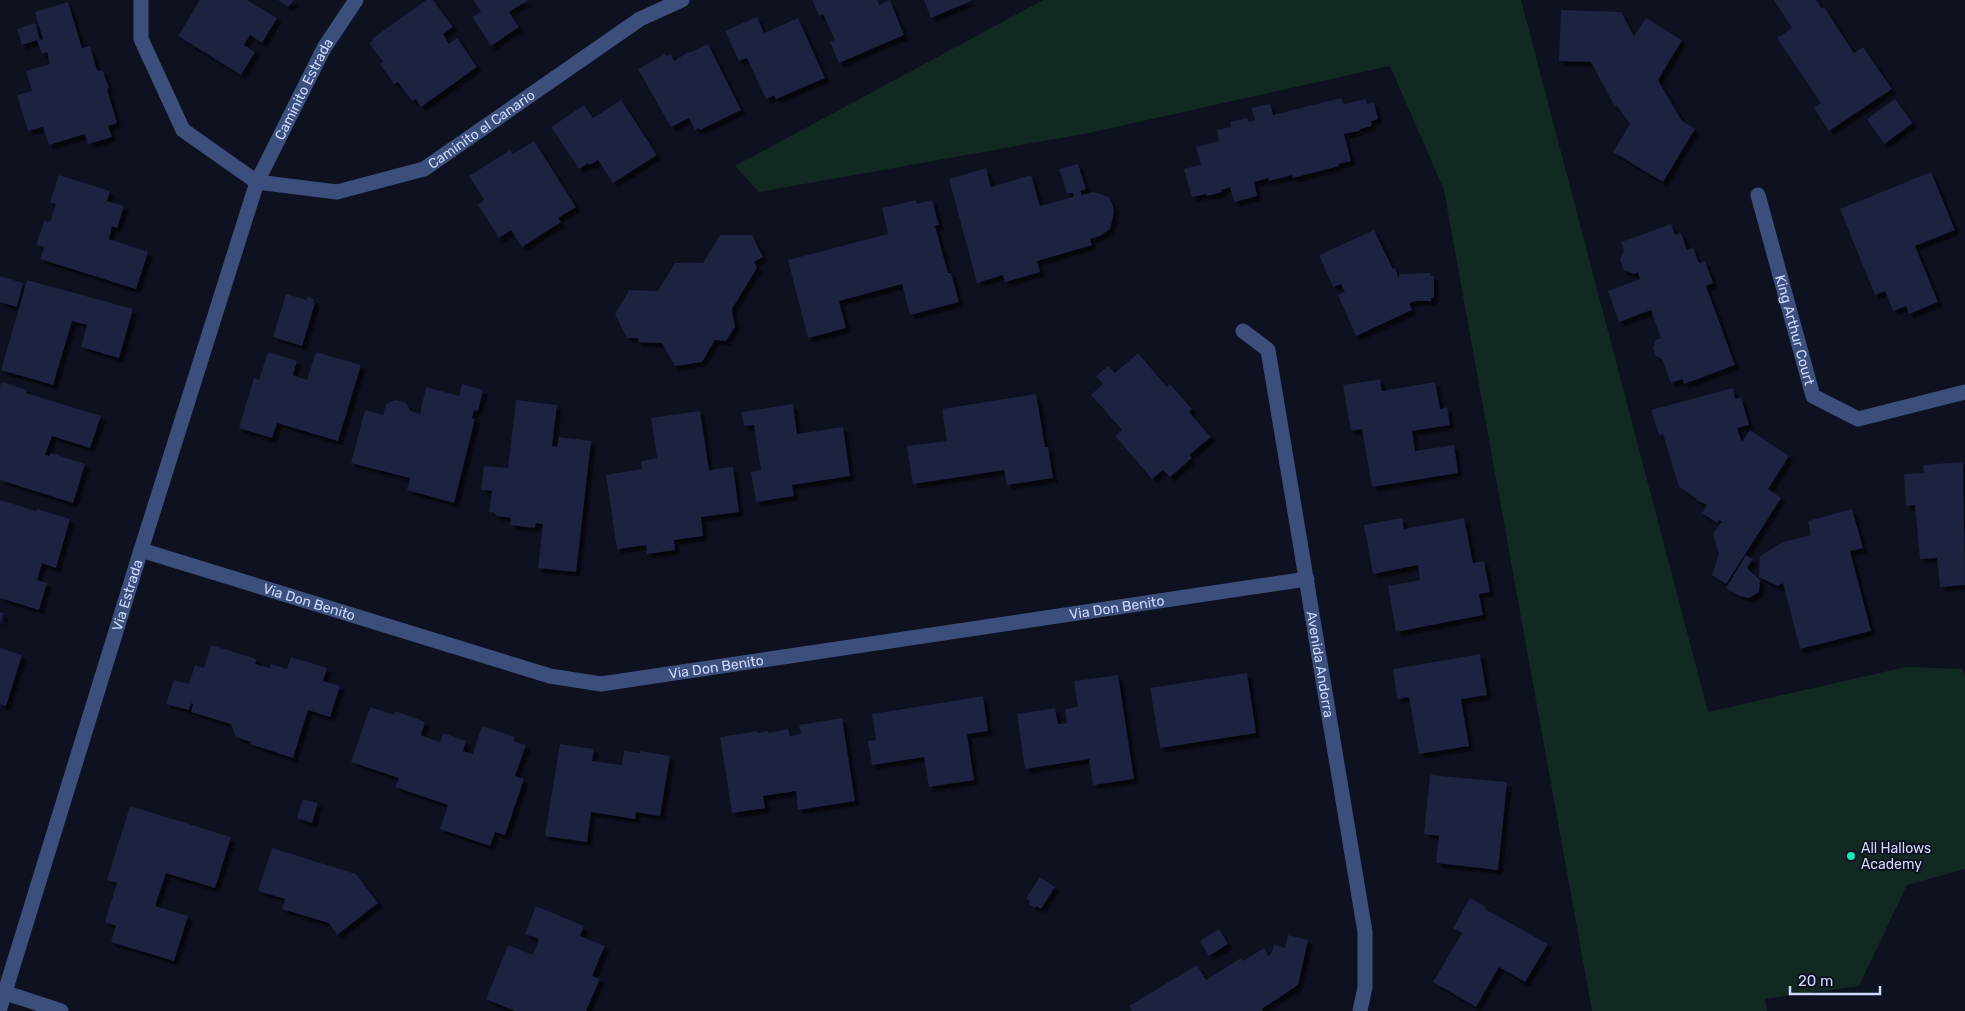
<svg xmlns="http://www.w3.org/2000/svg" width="1965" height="1011" viewBox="0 0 1965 1011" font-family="Rubik,sans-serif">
<defs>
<filter id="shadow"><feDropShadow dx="4.5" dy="4.5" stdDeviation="1" flood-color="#0009"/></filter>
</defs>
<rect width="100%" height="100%" fill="#0e1120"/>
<polygon fill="#122921" points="1043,0 1521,0 1708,712 1906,667 1963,669 1965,676 1965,869 1907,885 1859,986 1765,999 1767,1011 1592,1011 1444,190 1390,66 1089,133 759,192 735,166"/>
<g fill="#1c2040" filter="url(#shadow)">
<polygon points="200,0 247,0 277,18 262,43 250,35 244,45 255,52 241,75 178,36"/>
<polygon points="278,0 294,0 288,7"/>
<polygon points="426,0 433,0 453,27 443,34 449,44 457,38 477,67 421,107 416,99 412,101 398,82 394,84 380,64 383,62 369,43 373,41 372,39"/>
<polygon points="473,0 528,0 509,12 519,27 491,46 472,17 481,12"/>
<polygon points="812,0 877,0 879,5 890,0 904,35 839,63 830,42 835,40 823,14 819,16"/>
<polygon points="924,0 973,0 931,18"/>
<polygon points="1774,0 1816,0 1822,9 1824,7 1854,53 1863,47 1892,89 1829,131 1814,108 1821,103 1777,38 1792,28"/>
<polygon points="68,2 82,48 90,46 97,70 103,71 109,88 107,89 117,123 108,126 112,137 88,144 85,134 49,145 43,127 28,131 17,95 32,91 26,71 50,64 47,52 42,54 37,40 22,45 17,29 35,23 40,40 43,39 35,12"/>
<polygon points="1561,10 1621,12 1634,36 1646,18 1682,40 1658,80 1682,121 1695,129 1663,182 1613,152 1630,124 1617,106 1615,107 1591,62 1559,61"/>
<polygon points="757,17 764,33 798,18 825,78 776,99 774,95 766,99 747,58 739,61 725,31"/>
<polygon points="708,44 741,110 700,130 699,128 695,130 689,118 671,127 638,69 665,54 666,56 671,54 674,61 688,52 689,53"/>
<polygon points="1341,98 1344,104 1366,99 1367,104 1374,102 1378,119 1371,121 1372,126 1360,129 1359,131 1344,134 1351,161 1338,164 1339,166 1293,178 1292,175 1269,181 1268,178 1254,182 1257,196 1234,202 1230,187 1221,190 1222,192 1207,196 1206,194 1192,197 1184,169 1201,165 1196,147 1219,141 1217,130 1231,127 1230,122 1247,118 1249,122 1255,120 1251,108 1270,104 1273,115"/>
<polygon points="1895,99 1913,123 1884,144 1867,119"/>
<polygon points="621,100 657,155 613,183 598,160 590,165 588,163 579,169 551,127 584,105 593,118"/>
<polygon points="534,141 576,207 558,218 561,222 522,247 511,230 499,238 478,205 484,200 469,176 510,150 513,154"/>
<polygon points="1078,164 1086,189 1080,191 1082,195 1092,192 1098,193 1108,197 1113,205 1114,213 1110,229 1100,236 1090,239 1092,245 1037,261 1040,272 1005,282 1003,275 977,283 949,179 986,168 991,187 1031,175 1040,206 1074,197 1073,193 1067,193 1059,169"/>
<polygon points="1931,172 1955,230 1915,246 1938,302 1909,314 1906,306 1893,311 1885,291 1875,295 1840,209"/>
<polygon points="59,175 110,191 107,201 124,206 117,228 112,226 109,239 148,252 136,289 40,259 44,247 36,245 44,221 50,222 56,204 50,202"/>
<polygon points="916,200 917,204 932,200 939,225 935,226 948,273 951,273 959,302 910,315 902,284 839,301 846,328 808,338 788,260 888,234 882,208"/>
<polygon points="1671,224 1675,235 1681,233 1687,250 1693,248 1699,263 1705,261 1713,283 1706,286 1735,365 1684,384 1682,379 1671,383 1662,359 1656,356 1653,348 1656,340 1661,338 1651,310 1619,322 1608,291 1640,279 1638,272 1634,274 1624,270 1620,259 1624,250 1621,242"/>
<polygon points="1374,230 1393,269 1395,268 1399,279 1399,274 1431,273 1431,276 1434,276 1434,298 1431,298 1431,301 1417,301 1409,303 1412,310 1356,336 1338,295 1345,292 1341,284 1333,287 1319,255"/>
<polygon points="720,235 752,235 763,257 754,262 757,268 732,309 735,327 726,341 715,340 702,362 675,366 662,343 638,342 638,338 627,338 615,314 629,290 658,291 675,263 703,263"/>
<polygon points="0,276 23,283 17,307 0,302"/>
<polygon points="27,280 133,309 119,358 81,347 87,325 72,321 53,385 1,370"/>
<polygon points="286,294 307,300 307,297 314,299 313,302 315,303 302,346 273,337"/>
<polygon points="268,352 297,361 293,375 307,380 316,352 361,365 338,441 277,423 272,438 239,428 254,378 259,380"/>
<polygon points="1138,353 1167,387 1170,384 1192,409 1189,412 1211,437 1189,455 1192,458 1170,477 1163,470 1152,479 1115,436 1122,430 1091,395 1103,384 1096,376 1108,366 1115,373"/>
<polygon points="1380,379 1382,391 1435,382 1440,409 1447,407 1450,425 1412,431 1415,451 1454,445 1458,473 1372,487 1362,429 1351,431 1343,385"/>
<polygon points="2,382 27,390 26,393 101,416 90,448 52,436 45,455 49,456 51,453 85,464 73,503 0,480 0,386"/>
<polygon points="462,384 483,390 478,411 474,410 472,418 475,419 454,503 407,490 410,478 351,463 365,410 383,415 386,404 395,400 406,403 411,411 420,414 426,387 459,396"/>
<polygon points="1733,388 1735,399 1741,397 1749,425 1737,428 1742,442 1750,430 1789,456 1768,489 1781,498 1726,584 1712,575 1719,554 1713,534 1722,521 1719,520 1717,523 1702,513 1707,505 1696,500 1697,499 1679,487 1663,434 1659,435 1651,410"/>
<polygon points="1036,394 1045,447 1048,447 1053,478 1007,485 1004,470 913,484 907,446 947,441 942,409"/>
<polygon points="516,400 557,405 552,446 557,447 559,437 591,441 576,572 538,568 543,524 536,523 535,528 510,525 511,518 497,516 494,513 489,512 492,491 481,490 484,466 508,468"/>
<polygon points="793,404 797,434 843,427 850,476 792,485 794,496 756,502 751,472 761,470 754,425 744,426 741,412"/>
<polygon points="700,411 709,470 733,467 739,512 701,517 703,536 674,540 675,550 647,554 646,545 617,549 606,475 642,469 641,461 657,458 651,418"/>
<polygon points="1963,462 1965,585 1940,587 1937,558 1920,559 1915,505 1906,506 1904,474 1924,473 1923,465"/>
<polygon points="0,500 36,511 37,509 70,519 56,568 42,563 37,580 47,583 39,610 0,598"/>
<polygon points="1852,509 1863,548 1850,551 1871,631 1800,649 1783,583 1778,586 1759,577 1760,556 1783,542 1811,535 1808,521"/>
<polygon points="1402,518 1404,529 1464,518 1473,563 1484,561 1490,592 1479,594 1483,615 1396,632 1388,586 1420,580 1418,565 1373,574 1364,525"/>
<polygon points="1746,555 1753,559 1747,568 1760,580 1759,592 1749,598 1739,596 1726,588"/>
<polygon points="0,612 4,613 0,624"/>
<polygon points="211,645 257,659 255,664 270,668 271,664 287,669 291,657 327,668 323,681 340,686 330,717 308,710 293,758 250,744 251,742 236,737 231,724 191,712 193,704 191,703 189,710 166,704 174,680 189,684 195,665 204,668"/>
<polygon points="0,648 22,655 6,706 0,704"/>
<polygon points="1480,654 1487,695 1461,699 1469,746 1419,754 1409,697 1397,699 1393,669"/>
<polygon points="1247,673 1256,733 1160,748 1150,688"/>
<polygon points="1118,675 1134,779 1093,785 1089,759 1025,769 1017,714 1055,708 1058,724 1067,723 1065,709 1078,707 1074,681"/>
<polygon points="983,696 988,731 967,734 974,780 929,787 924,757 872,765 868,741 876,740 872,714"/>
<polygon points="370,707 394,715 395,711 425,722 421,735 440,742 443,733 466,741 463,751 473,754 482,726 515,737 513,741 526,745 515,776 524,779 505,835 495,832 490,846 440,829 448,805 395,787 399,778 351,762"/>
<polygon points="842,718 855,801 798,810 796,791 763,796 765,808 732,813 720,737 757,731 757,733 768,731 769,733 788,729 790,736 801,734 799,725"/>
<polygon points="560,744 594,749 592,761 622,765 624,751 640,753 640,751 670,756 660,816 636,812 635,819 591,812 587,842 545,836"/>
<polygon points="1430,775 1507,782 1498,870 1436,863 1439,836 1424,834"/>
<polygon points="303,799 318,803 312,823 297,818"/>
<polygon points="130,806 231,837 215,888 166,873 155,906 188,916 174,961 111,942 116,926 105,922 117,883 107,880"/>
<polygon points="272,848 356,874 378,903 337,935 329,923 282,909 285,899 258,891"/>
<polygon points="1040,877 1055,887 1041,909 1036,906 1035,908 1029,904 1030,901 1026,898"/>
<polygon points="1470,898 1486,907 1485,909 1548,944 1525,982 1499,967 1476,1007 1433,982 1462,933 1453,928"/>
<polygon points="536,906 584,926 580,936 605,946 592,976 600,979 586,1011 515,1011 486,999 508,945 533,955 539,939 525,934"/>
<polygon points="1219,929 1228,944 1209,956 1200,941"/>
<polygon points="1288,935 1308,940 1298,985 1263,1008 1262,1011 1132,1011 1129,1006 1197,965 1206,980 1241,958 1243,961 1264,948 1268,956 1271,954 1274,945 1285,948"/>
</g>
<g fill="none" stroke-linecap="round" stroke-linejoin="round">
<g stroke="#3c4e7c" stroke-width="15">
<path id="s1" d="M 141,0 L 141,39 L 183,130 L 257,182 L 337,192 L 424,169 L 640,19 L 682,0"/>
<path id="s2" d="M 1758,195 L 1813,396 L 1858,419 L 1965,392"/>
<path id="s3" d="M 1243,331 L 1268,350 L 1365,932 L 1365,987 L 1360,1011"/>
<path id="s4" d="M 141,550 L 550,676 L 601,684 L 1307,579"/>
<polyline points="6,993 61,1011"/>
<path id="s5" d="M 0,1008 L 141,550 L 257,182 L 324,48 L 356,0"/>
</g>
</g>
<circle fill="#0fe9ba" stroke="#0e1120" stroke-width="2" cx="1851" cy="856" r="5"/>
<g text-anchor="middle" stroke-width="4" stroke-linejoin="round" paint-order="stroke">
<g font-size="14" fill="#d0d9fc" stroke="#0e1120">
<text dy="5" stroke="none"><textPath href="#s5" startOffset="969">Caminito Estrada</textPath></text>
<text dy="5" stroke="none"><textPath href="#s1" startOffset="470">Caminito el Canario</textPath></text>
<text dy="5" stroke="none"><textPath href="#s2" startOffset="140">King Arthur Court</textPath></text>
<text dy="5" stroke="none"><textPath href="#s5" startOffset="432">Via Estrada</textPath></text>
<text dy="5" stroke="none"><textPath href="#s4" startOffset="176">Via Don Benito</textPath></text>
<text dy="5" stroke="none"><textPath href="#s4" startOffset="1001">Via Don Benito</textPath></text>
<text dy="5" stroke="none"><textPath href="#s3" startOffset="350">Avenida Andorra</textPath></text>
<text dy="5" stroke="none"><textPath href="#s4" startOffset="596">Via Don Benito</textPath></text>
</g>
<g font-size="14" fill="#d0d9fc" stroke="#0e1120" text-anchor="start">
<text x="1861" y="853">All Hallows<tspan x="1861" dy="16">Academy</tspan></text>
</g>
</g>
<path d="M1790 986v8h90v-8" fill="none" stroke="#d0d9fc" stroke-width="2.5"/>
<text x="1798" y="986" font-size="15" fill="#d0d9fc" stroke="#0e1120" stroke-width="4" paint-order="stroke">20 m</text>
</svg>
